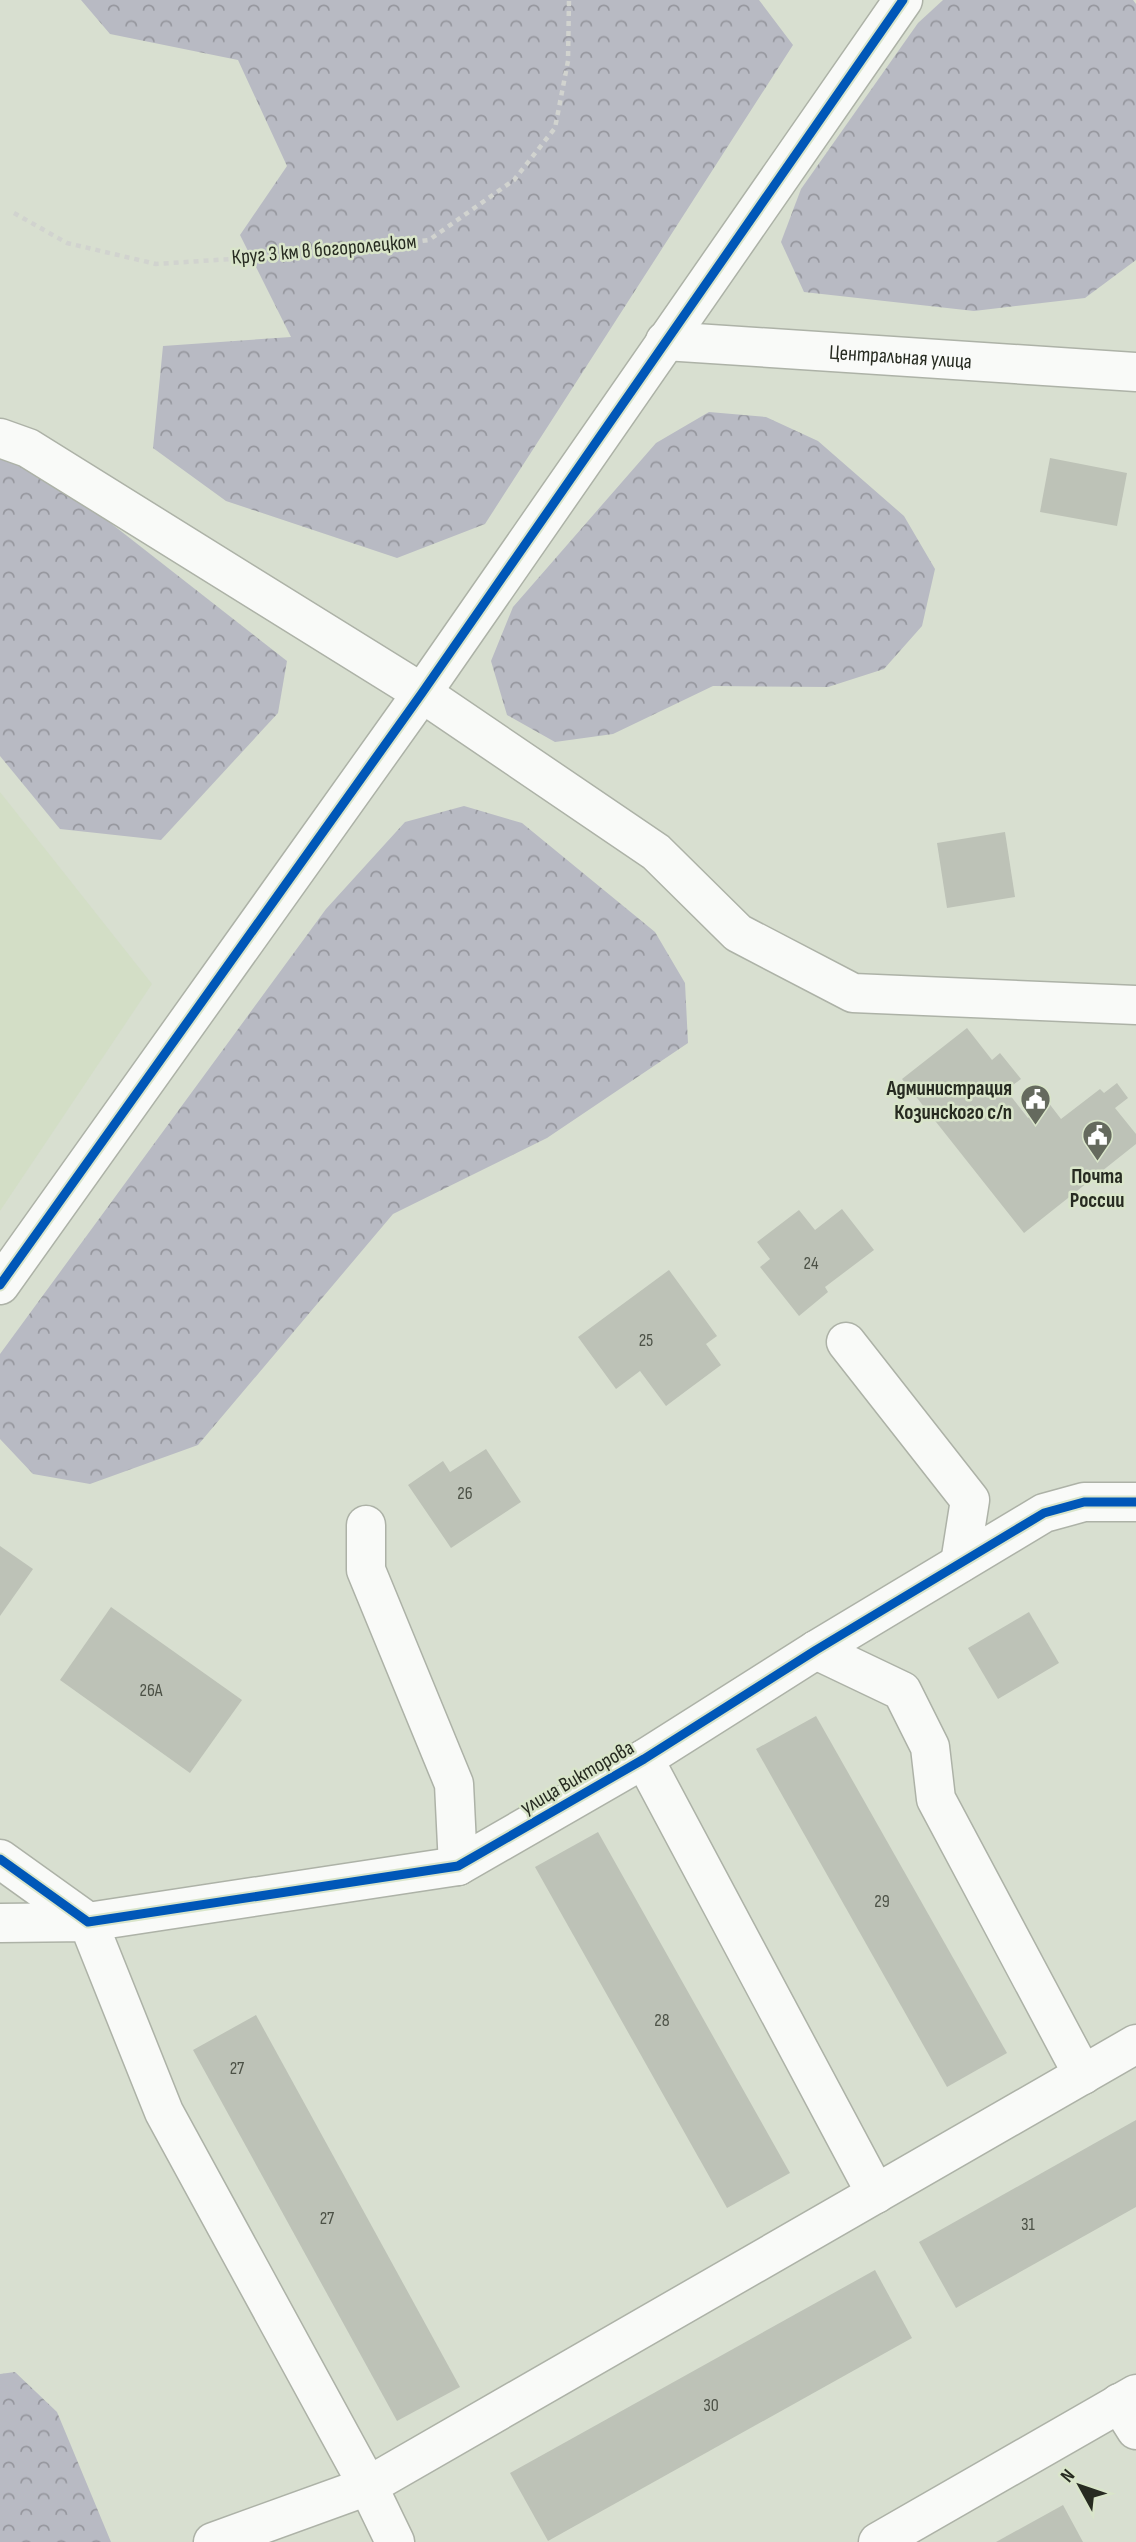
<svg xmlns="http://www.w3.org/2000/svg" width="1136" height="2542" viewBox="0 0 1136 2542" font-family="'Sofia Sans Condensed',sans-serif">
<defs>
<pattern id="forest-crowns" width="20" height="18" patternUnits="userSpaceOnUse" patternTransform="scale(1.75)"><rect width="20" height="18" fill="#b8bac3"/><path d="M2 6a3 3 0 1 1 6 0M12 15a3 3 0 1 1 6 0" fill="none" stroke="#96979e"/></pattern>
</defs>
<rect width="100%" height="100%" fill="#d8dfd0"/>
<polygon fill="#d3dec6" points="0,792 152,984 0,1211"/>
<g fill="url(#forest-crowns)">
<polygon points="81,0 759,0 793,45 485,524 397,558 226,501 153,448 163,346 291,337 240,235 287,166 238,60 110,34"/>
<polygon points="943,0 1133,0 1136,4 1136,260 1085,298 974,311 804,292 781,242 801,189 918,23"/>
<polygon points="709,412 766,417 818,441 904,516 935,569 922,626 884,669 828,687 713,686 613,734 555,742 507,715 491,661 513,607 656,443"/>
<polygon points="0,456 44,471 287,661 278,713 161,840 60,829 0,756"/>
<polygon points="464,806 522,823 655,932 685,983 688,1043 547,1138 393,1214 198,1445 90,1484 33,1474 0,1439 0,1354 326,909 405,822"/>
<polygon points="15,2372 57,2412 111,2542 0,2542 0,2374"/>
</g>
<g fill="#bdc2b7">
<polygon points="1050,458 1127,473 1117,526 1040,512"/>
<polygon points="1005,832 1015,897 947,908 937,843"/>
<polygon points="967,1028 992,1060 1000,1053 1021,1079 1006,1090 1028,1118 1048,1102 1061,1119 1100,1089 1104,1093 1117,1083 1128,1098 1115,1108 1136,1134 1136,1144 1024,1233 902,1079"/>
<polygon points="842,1209 874,1250 825,1287 828,1292 799,1316 760,1267 770,1259 757,1242 799,1210 815,1230"/>
<polygon points="669,1270 717,1336 706,1344 721,1365 666,1406 640,1371 616,1389 578,1337"/>
<polygon points="486,1449 521,1502 451,1548 408,1485 443,1461 450,1472"/>
<polygon points="0,1546 33,1569 0,1616"/>
<polygon points="111,1607 242,1700 190,1773 60,1680"/>
<polygon points="1029,1612 1059,1663 998,1699 968,1648"/>
<polygon points="816,1716 1007,2053 947,2087 756,1749"/>
<polygon points="598,1832 790,2173 727,2208 535,1867"/>
<polygon points="256,2015 460,2387 397,2421 193,2050"/>
<polygon points="1136,2120 1136,2207 956,2308 919,2242"/>
<polygon points="875,2270 912,2338 548,2541 510,2473"/>
<polygon points="1063,2505 1083,2542 996,2542"/>
</g>
<g fill="none" stroke-linecap="round" stroke-linejoin="round">
<defs>
<g id="minor">
<path id="s1" d="M 665,341 L 1136,372"/>
<polyline points="0,438 28,448 422,693 656,852 738,933 853,993 1136,1005"/>
<polyline points="0,1285 422,693 903,0"/>
<polyline points="846,1342 970,1500 960,1563"/>
<polyline points="366,1525 366,1570 454,1784 458,1866"/>
<polyline points="816,1650 902,1691 930,1747 936,1799 1083,2075"/>
<polyline points="644,1759 876,2194"/>
<polyline points="0,1859 88,1922 458,1866 644,1759 816,1650 1044,1513 1084,1502 1136,1502"/>
<polyline points="0,1923 88,1922 164,2112 368,2486 213,2542"/>
<polyline points="1119,2403 1136,2430"/>
<polyline points="395,2542 368,2486 1136,2044"/>
<polyline points="878,2542 1136,2394"/>
</g>
</defs>
<use href="#minor" stroke="#adb2a7" stroke-width="41"/>
<polyline stroke="#d1d3cf" stroke-width="4.5" stroke-dasharray="5 5" stroke-linecap="butt" points="14,213 67,243 156,264 337,252 429,240 514,180 555,128 568,61 569,0"/>
<use href="#minor" stroke="#f9faf8" stroke-width="38"/>
<defs>
<g id="cycleway">
<polyline points="0,1285 422,693 903,0"/>
<polyline points="0,1859 88,1922 458,1866 644,1759 816,1650 1044,1513 1084,1502 1136,1502"/>
</g>
</defs>
<use href="#cycleway" stroke="#d9e5ca" stroke-width="13"/>
<use href="#cycleway" stroke="#0057b8" stroke-width="9"/>
</g>
<defs>
<symbol id="civic-pin" viewBox="-11 -11 22 30"><path d="M0 17L-7.5 6A9.5 9.5 0 1 1 7.5 6Z" fill="#656a5e" stroke="#d9e5ca"/><path d="M-.6-6.5H3V-4.5H.6V-3L4-1V1h2V6H-6V1h2V-1L-.6-3ZM-1.2 2.5V6h2.4V2.5Z" fill="#fff"/></symbol>
</defs>
<g fill-rule="evenodd">
<use href="#civic-pin" x="1018" y="1082" width="35" height="47"/>
<use href="#civic-pin" x="1080" y="1118" width="35" height="47"/>
</g>
<g text-anchor="middle" stroke-width="5" stroke-linejoin="round" paint-order="stroke">
<g font-size="18" fill="#4c5146">
<text x="811" y="1269">24</text>
<text x="646" y="1346">25</text>
<text x="465" y="1499">26</text>
<text x="151" y="1696">26А</text>
<text x="882" y="1907">29</text>
<text x="662" y="2026">28</text>
<text x="237" y="2074">27</text>
<text x="327" y="2224">27</text>
<text x="1028" y="2230">31</text>
<text x="711" y="2411">30</text>
</g>
<g font-size="21" fill="#272b21" stroke="#d9e5ca">
<text transform="translate(324 249) rotate(-5)" y="7">Круг 3 км в богоролецком</text>
<text dy="7" stroke="none"><textPath href="#s1" startOffset="236">Центральная улица</textPath></text>
<text transform="translate(577 1777) rotate(-30)" y="7">улица Викторова</text>
</g>
<g font-size="21" font-weight="bold" fill="#272b21" stroke="#d9e5ca" text-anchor="end">
<text x="1012" y="1095">Администрация<tspan x="1012" dy="24">Козинского с/п</tspan></text>
<text x="1097" y="1183" text-anchor="middle">Почта<tspan x="1097" dy="24">России</tspan></text>
</g>
</g>
<g transform="translate(1080 2486) rotate(310)" stroke="#d9e5ca" stroke-width="5" paint-order="stroke">
<path d="M0-5L12 26L0 18L-12 26Z" fill="#272b21"/>
<text y="-10" font-size="19" font-weight="bold" text-anchor="middle" fill="#272b21">N</text>
</g>
</svg>
